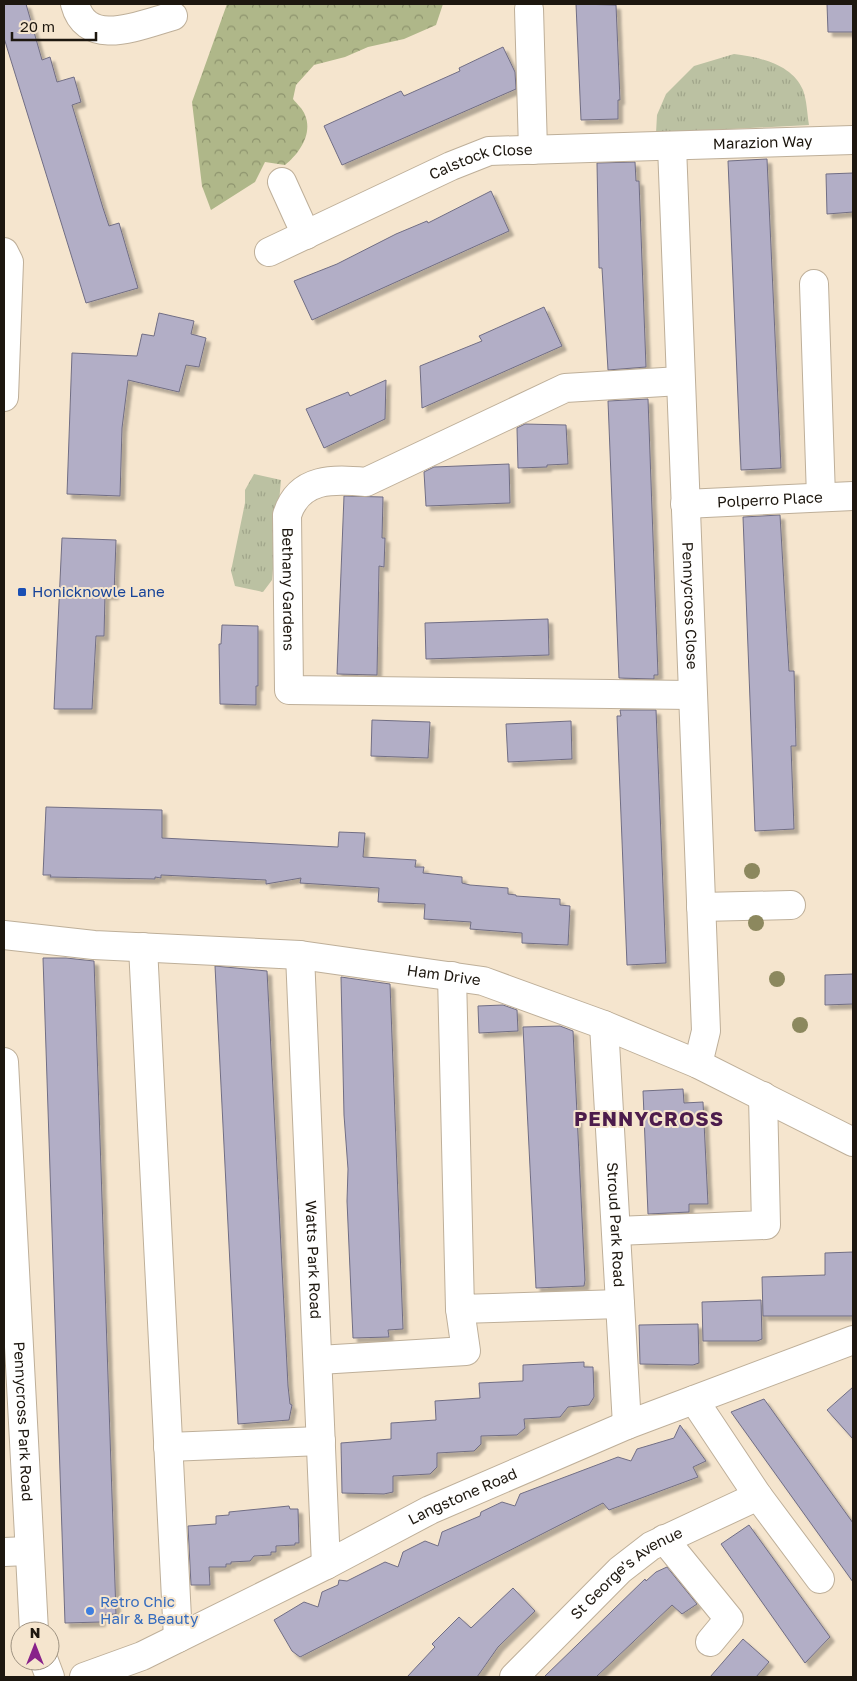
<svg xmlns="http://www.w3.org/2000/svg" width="857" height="1681" viewBox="0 0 857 1681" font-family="'Golos Text',sans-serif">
<defs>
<pattern id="grass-tufts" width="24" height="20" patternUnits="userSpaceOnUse" patternTransform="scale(1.25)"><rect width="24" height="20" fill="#bbc1a2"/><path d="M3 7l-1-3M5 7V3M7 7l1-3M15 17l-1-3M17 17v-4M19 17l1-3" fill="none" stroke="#a0a58a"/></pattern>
<pattern id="forest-crowns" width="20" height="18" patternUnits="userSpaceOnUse" patternTransform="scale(1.25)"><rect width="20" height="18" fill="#afb789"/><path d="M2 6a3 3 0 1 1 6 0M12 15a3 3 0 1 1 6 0" fill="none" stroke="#8e946e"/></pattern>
<filter id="shadow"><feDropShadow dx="4.5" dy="4.5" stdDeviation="1" flood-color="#0004"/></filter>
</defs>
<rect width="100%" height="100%" fill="#f5e5ce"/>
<g fill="url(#grass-tufts)">
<path d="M 734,54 C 759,57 792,64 803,90 C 807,101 807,113 809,125 L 656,133 L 657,115 L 666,94 L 694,66 Z"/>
<polygon points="254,474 281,480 272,580 263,592 235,586 231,571 245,503 245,490"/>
</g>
<path fill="url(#forest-crowns)" d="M 227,4 L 443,4 L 436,25 L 404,39 L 368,47 L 345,57 L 314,65 L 296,85 L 293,99 C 297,104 303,109 305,115 C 313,134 299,154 285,165 L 265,162 L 255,182 L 211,210 L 202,186 L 192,102 Z"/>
<g fill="#b2aec6" stroke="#716e84" filter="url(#shadow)">
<polygon points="4,4 26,4 42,60 50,57 57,82 74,77 81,102 72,105 103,208 109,226 119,223 138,288 86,303 4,38"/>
<polygon points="576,4 616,5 620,100 618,100 618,119 581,120"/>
<polygon points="827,4 853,4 853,32 828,32"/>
<polygon points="503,47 515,72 516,89 342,165 324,126 401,91 404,96 460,71 459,68"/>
<polygon points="767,159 781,468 741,470 728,161"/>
<polygon points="635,162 636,181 639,181 646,367 608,370 602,268 599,268 597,163"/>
<polygon points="853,173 853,212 827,214 826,174"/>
<polygon points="491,191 509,231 312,320 294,281 337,264 396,234 427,221 428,223"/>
<polygon points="544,307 562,346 422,408 420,366 482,341 479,336"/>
<polygon points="159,313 194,321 191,334 206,338 199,367 186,365 179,392 128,380 122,428 120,496 67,494 72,353 137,356 142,334 154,336"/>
<polygon points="386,380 385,419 324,448 306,409 348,392 350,396"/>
<polygon points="648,399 658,675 654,675 654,679 619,678 608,401"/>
<polygon points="525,424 566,425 568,464 547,465 547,467 518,468 517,428"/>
<polygon points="509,464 510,503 426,506 424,472 434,467"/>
<polygon points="344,496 383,497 382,538 385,538 384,567 379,566 377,675 337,674"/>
<polygon points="780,515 789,671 794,671 796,746 791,746 794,829 755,831 743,517"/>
<polygon points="62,538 116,540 114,595 105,595 104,636 96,636 92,709 54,709"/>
<polygon points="548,619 549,655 426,659 425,623"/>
<polygon points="222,625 258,626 258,686 256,686 256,705 220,704 219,644 221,644"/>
<polygon points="620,710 656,710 666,963 627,965 617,716 621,716"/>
<polygon points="372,720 430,722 428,758 371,756"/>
<polygon points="571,721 572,759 508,762 506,724"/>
<polygon points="46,807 162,810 162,838 338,847 339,832 365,833 363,857 416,860 415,867 424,867 423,873 462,877 462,883 470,885 508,888 508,894 516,895 516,896 560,899 560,905 570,906 568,945 522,943 522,933 470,929 471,922 424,919 425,904 378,902 379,888 300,883 301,878 266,884 266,880 161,875 161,878 155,877 155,879 50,877 51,875 43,875"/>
<polygon points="43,958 66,958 94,961 116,1614 101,1615 101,1622 65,1623"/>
<polygon points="215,966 267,971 288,1386 290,1404 292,1405 289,1420 238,1424"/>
<polygon points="853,974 853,1004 825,1005 825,975"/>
<polygon points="341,977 390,984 403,1329 388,1330 389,1337 353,1338 347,1201 348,1169 344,1115"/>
<polygon points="503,1005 517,1010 518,1031 479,1033 478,1006"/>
<polygon points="560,1026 573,1031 585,1280 584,1286 536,1288 523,1027"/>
<polygon points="683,1089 684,1103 703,1102 708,1204 689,1204 689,1212 648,1214 643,1091"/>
<polygon points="853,1252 853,1316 763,1316 762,1277 825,1275 825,1253"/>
<polygon points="761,1300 762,1339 757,1341 703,1341 702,1302"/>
<polygon points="698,1324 699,1363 693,1365 640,1364 639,1325"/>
<polygon points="584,1362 584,1367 593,1367 594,1397 589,1405 568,1407 560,1417 524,1419 525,1428 517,1435 481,1436 481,1444 474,1451 437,1453 437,1467 430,1474 393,1476 393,1492 384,1494 342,1493 341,1443 391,1439 391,1423 436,1420 435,1401 480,1398 479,1383 523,1381 523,1365"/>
<polygon points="853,1387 853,1439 827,1410"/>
<polygon points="764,1399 853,1523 853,1582 731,1412"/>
<polygon points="680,1425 706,1461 693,1467 698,1477 609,1510 603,1503 300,1657 292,1651 274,1620 304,1602 318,1607 322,1592 338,1585 339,1580 347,1581 385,1562 398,1567 403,1552 425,1541 438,1546 442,1532 480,1516 481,1512 502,1502 515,1506 520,1494 618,1457 631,1461 637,1449 674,1438"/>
<polygon points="289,1506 290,1509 298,1509 299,1543 295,1543 295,1545 276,1546 276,1552 271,1552 271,1555 254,1556 250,1561 231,1562 231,1564 226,1564 226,1567 209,1567 210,1585 191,1585 188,1526 216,1524 216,1516 229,1515 229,1512"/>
<polygon points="749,1525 830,1637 805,1663 721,1544"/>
<polygon points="667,1567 697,1604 682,1614 672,1605 596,1677 544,1677 645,1579 646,1581 656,1572"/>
<polygon points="513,1588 535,1611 498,1647 477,1677 407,1677 435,1647 432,1644 459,1617 471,1628"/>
<polygon points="743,1639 769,1662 756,1677 710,1677"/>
</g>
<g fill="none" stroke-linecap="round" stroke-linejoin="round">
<defs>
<g id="minor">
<path d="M 75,4 C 87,50 142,24 173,16"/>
<polyline points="529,9 533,150"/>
<path id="s1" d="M 672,146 L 706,1031 L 698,1064"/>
<polyline points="282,182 306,235"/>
<polyline points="4,252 9,262 4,397"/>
<path id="s2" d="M 269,252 L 451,166 L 489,151 L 853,140"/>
<polyline points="814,284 821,497"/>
<path id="s3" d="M 680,381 L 565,388 L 366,482 C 334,479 299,477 287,515 L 289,690 L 692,695"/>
<path id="s4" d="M 685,504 L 853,496"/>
<polyline points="701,907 791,905"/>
<path id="s5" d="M 4,935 L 94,945 L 300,955 L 483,981 L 604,1025 L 698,1064 L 853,1142"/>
<polyline points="143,947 178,1638"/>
<path id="s6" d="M 300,955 L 326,1565"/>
<polyline points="452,976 460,1309 620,1304"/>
<path id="s7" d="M 604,1025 L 627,1425"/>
<path id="s8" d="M 4,1062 L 34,1631"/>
<polyline points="616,1231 766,1225 763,1096"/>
<polyline points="319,1360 466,1351 460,1309"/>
<polyline points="694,1400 758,1496 820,1579"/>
<polyline points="168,1447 321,1441"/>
<polyline points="664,1539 729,1619 710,1642"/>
<polyline points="4,1552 28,1551"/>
<polyline points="44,1661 50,1677"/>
<path id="s9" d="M 84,1677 L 142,1656 L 326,1565 L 430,1510 L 627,1425 L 853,1340"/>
<path id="s10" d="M 514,1677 L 620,1570 L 651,1546 L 758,1496"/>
</g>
</defs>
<use href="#minor" stroke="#beaf99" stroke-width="30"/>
<use href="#minor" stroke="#fff" stroke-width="28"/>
</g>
<g fill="#8c885e">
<circle cx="752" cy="871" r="8"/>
<circle cx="756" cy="923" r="8"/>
<circle cx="777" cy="979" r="8"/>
<circle cx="800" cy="1025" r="8"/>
</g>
<rect fill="#1a4fb4" stroke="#f5e5ce" stroke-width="2" x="17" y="587" width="10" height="10" rx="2.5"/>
<circle fill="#3f7fe0" stroke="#f5e5ce" stroke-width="2" cx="90" cy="1611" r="5"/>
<g text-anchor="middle" stroke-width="4" stroke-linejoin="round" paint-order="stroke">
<g font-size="15" fill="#1d170f" stroke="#f5e5ce">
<text dy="5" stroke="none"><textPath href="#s2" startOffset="516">Marazion Way</textPath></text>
<text dy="5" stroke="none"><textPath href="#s2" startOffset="232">Calstock Close</textPath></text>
<text dy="5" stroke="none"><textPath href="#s4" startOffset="85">Polperro Place</textPath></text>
<text dy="5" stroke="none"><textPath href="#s3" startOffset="504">Bethany Gardens</textPath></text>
<text dy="5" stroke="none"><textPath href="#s1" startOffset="460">Pennycross Close</textPath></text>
<text dy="5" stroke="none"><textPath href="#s5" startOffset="442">Ham Drive</textPath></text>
<text dy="5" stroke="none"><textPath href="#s7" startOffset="200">Stroud Park Road</textPath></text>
<text dy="5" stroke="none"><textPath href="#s6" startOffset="305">Watts Park Road</textPath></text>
<text dy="5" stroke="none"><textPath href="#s8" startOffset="360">Pennycross Park Road</textPath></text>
<text dy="5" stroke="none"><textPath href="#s9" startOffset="420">Langstone Road</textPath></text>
<text dy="5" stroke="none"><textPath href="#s10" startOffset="154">St George's Avenue</textPath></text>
</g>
<g font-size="15" fill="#164399" stroke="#f5e5ce" text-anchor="start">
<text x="32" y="597">Honicknowle Lane</text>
</g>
<g font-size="15" fill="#366cbe" stroke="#f5e5ce" text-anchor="start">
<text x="100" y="1607">Retro Chic<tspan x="100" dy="17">Hair &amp; Beauty</tspan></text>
</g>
<g font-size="20" font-weight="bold" letter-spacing="1" fill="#4c1c4c" stroke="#f5e5ce">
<text x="649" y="1126">PENNYCROSS</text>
</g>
</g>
<rect width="857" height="1681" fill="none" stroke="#1d170f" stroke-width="10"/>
<g transform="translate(35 1646)"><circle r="24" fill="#f5e5ce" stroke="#9f9382"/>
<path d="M0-4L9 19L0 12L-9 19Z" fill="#88228a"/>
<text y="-8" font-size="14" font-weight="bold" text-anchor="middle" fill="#1d170f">N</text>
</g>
<path d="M12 32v8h84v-8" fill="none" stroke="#1d170f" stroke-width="2.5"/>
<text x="20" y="32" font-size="15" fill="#1d170f" stroke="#f5e5ce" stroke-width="4" paint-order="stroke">20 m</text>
</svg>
